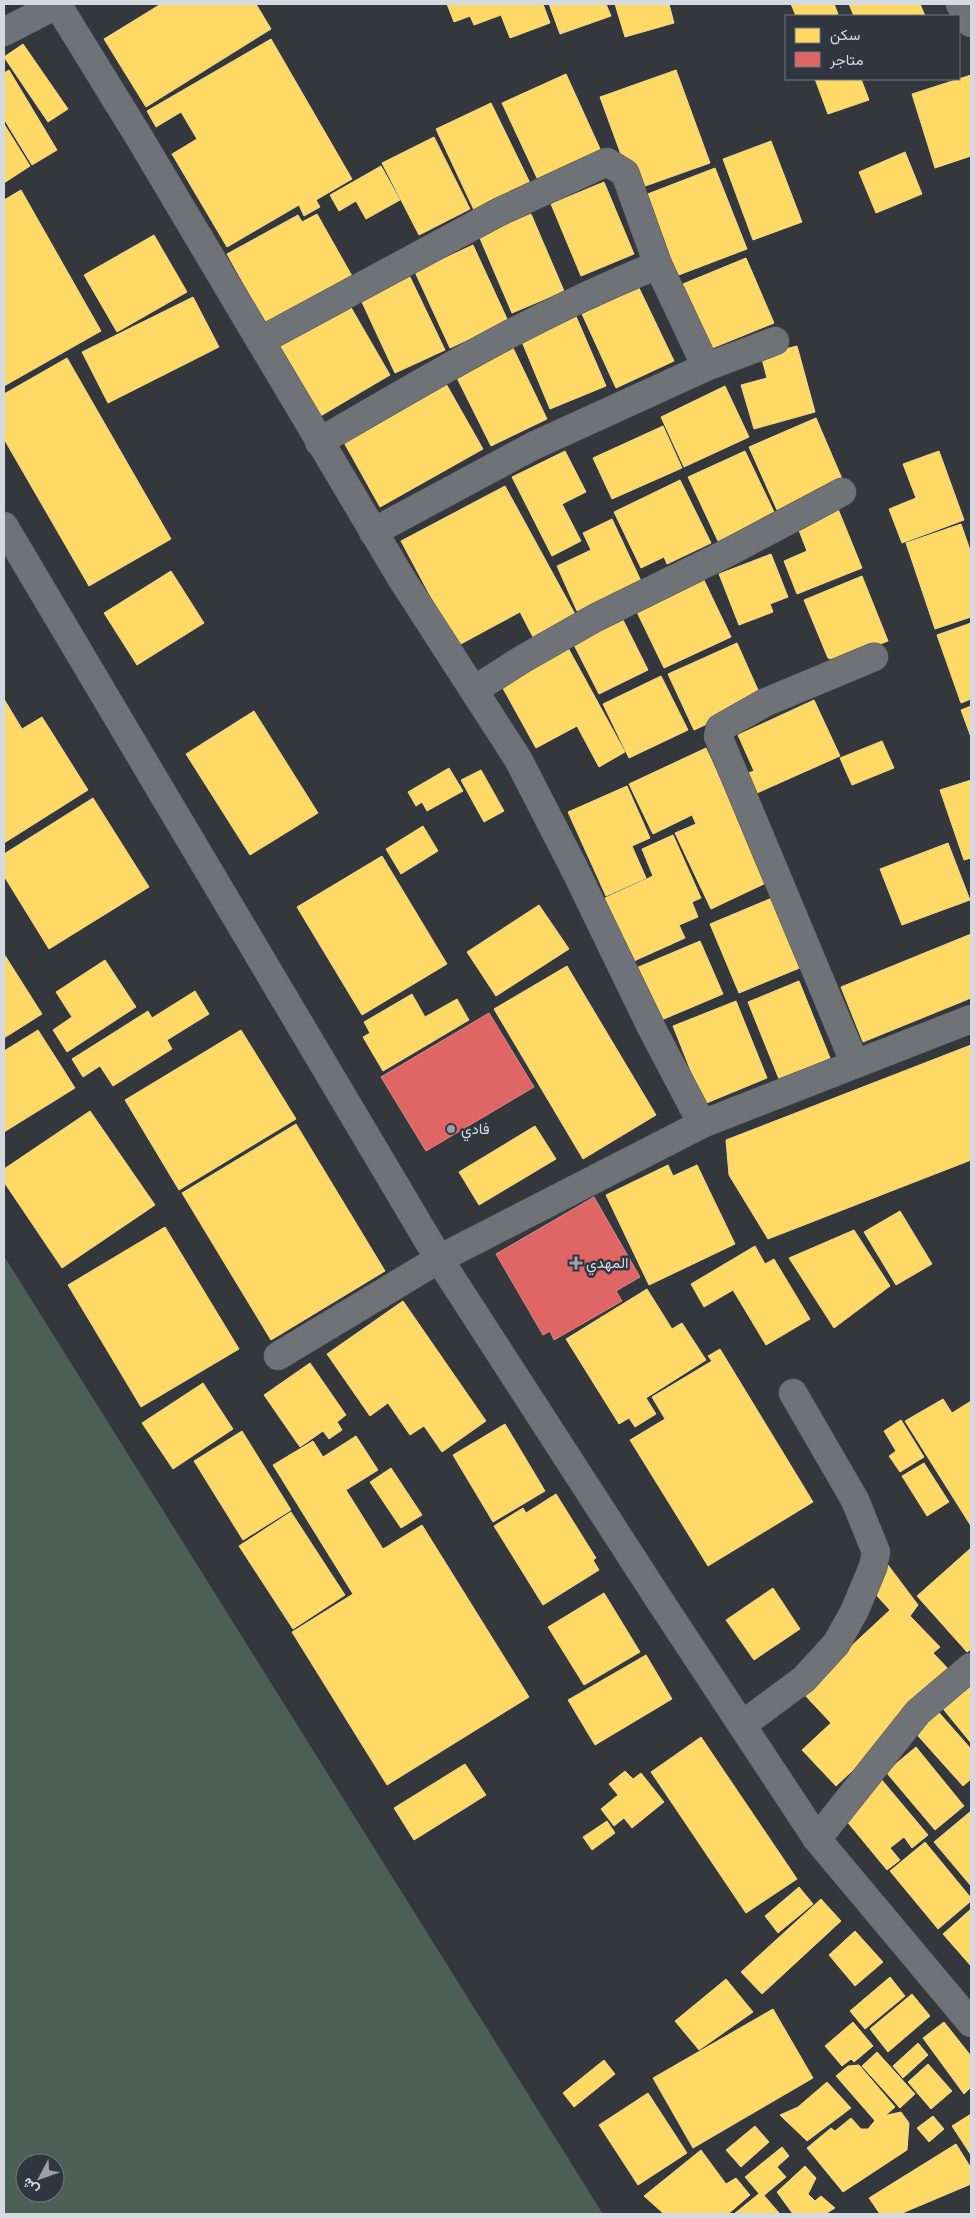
<svg xmlns="http://www.w3.org/2000/svg" width="975" height="2218" viewBox="0 0 975 2218" font-family="Helvetica,Vazirmatn,sans-serif">
<rect width="100%" height="100%" fill="#34383c"/>
<path fill="#4b5f56" fill-rule="evenodd" d="M 4,1256 L 603,2214 L 4,2214 ZM 25,2163 L 55,2163 L 55,2193 L 25,2193 Z"/>
<g fill="#ffd966" stroke="#f2d98b">
<polygon points="161,4 256,4 271,29 146,107 104,39"/>
<polygon points="447,4 543,4 550,23 510,38 501,15 474,25 470,16 454,22"/>
<polygon points="549,4 606,4 611,16 560,34"/>
<polygon points="615,4 669,4 674,23 625,37"/>
<polygon points="791,4 834,4 838,14 832,16 796,16"/>
<polygon points="849,4 920,4 925,16 854,16"/>
<polygon points="271,39 352,179 316,200 320,207 304,216 299,205 227,247 172,154 197,139 181,112 156,127 147,111"/>
<polygon points="23,44 68,109 48,122 4,57"/>
<polygon points="9,70 57,150 32,165 4,119 4,73"/>
<polygon points="676,70 710,163 634,190 600,97"/>
<polygon points="566,74 601,151 538,180 502,103"/>
<polygon points="971,75 971,156 935,168 912,94"/>
<polygon points="815,79 861,79 869,100 828,114"/>
<polygon points="491,103 530,183 474,210 436,129"/>
<polygon points="4,124 30,166 4,183"/>
<polygon points="434,137 470,209 419,235 382,163"/>
<polygon points="771,141 802,222 753,240 723,159"/>
<polygon points="905,152 922,194 876,213 859,172"/>
<polygon points="381,166 400,200 366,219 356,201 339,211 330,195"/>
<polygon points="715,168 747,249 676,276 645,195"/>
<polygon points="604,182 634,254 581,276 551,204"/>
<polygon points="21,190 101,331 4,386 4,200"/>
<polygon points="317,214 352,276 266,324 227,254 298,215 302,222"/>
<polygon points="531,214 564,291 512,313 479,236"/>
<polygon points="154,235 187,292 117,332 84,275"/>
<polygon points="473,245 508,321 450,348 415,272"/>
<polygon points="746,258 774,323 705,351 678,286"/>
<polygon points="410,277 445,350 395,373 361,300"/>
<polygon points="639,288 674,361 616,388 582,314"/>
<polygon points="193,297 219,347 108,403 82,352"/>
<polygon points="349,304 390,375 317,418 276,348"/>
<polygon points="575,314 606,386 550,409 520,337"/>
<polygon points="797,346 815,412 754,429 741,385 767,378 761,355"/>
<polygon points="513,348 547,419 491,446 456,376"/>
<polygon points="67,358 171,539 89,586 4,439 4,394"/>
<polygon points="445,382 483,449 380,507 342,439"/>
<polygon points="725,386 749,437 684,467 661,417"/>
<polygon points="816,418 843,481 777,510 749,447"/>
<polygon points="663,426 682,468 612,499 593,458"/>
<polygon points="565,451 586,492 562,504 581,541 552,556 512,477"/>
<polygon points="745,451 775,514 718,541 688,477"/>
<polygon points="939,451 964,520 902,543 889,509 916,498 903,464"/>
<polygon points="680,480 711,543 667,564 664,557 641,568 614,512"/>
<polygon points="505,486 575,614 533,637 520,612 457,646 401,541"/>
<polygon points="836,504 862,568 797,594 784,561 807,551 795,520"/>
<polygon points="612,519 641,581 577,611 557,566 591,550 583,533"/>
<polygon points="961,524 971,553 971,617 935,629 906,543"/>
<polygon points="771,554 788,597 770,604 773,612 739,625 719,574"/>
<polygon points="171,571 204,623 137,665 104,613"/>
<polygon points="702,576 731,637 664,668 635,608"/>
<polygon points="862,576 888,641 838,661 828,658 804,600"/>
<polygon points="619,612 648,670 599,694 570,637"/>
<polygon points="971,623 971,699 961,703 937,635"/>
<polygon points="737,643 762,699 694,730 668,674"/>
<polygon points="567,646 625,752 599,767 577,726 536,748 500,683"/>
<polygon points="661,676 688,730 629,758 603,704"/>
<polygon points="4,699 22,729 42,717 88,790 4,843"/>
<polygon points="814,700 840,756 757,793 748,773 754,771 738,735"/>
<polygon points="971,706 971,737 961,710"/>
<polygon points="254,711 318,813 250,855 186,754"/>
<polygon points="882,741 894,768 852,785 840,758"/>
<polygon points="706,748 768,882 711,909 675,833 696,824 692,815 653,834 629,784"/>
<polygon points="449,768 463,791 427,811 422,802 416,806 408,792"/>
<polygon points="481,770 504,811 484,822 461,780"/>
<polygon points="971,780 971,858 964,860 940,790"/>
<polygon points="627,786 650,838 632,846 646,878 606,896 568,812"/>
<polygon points="93,798 149,887 49,949 4,876 4,854"/>
<polygon points="423,826 438,851 401,874 386,849"/>
<polygon points="673,835 701,898 692,902 698,917 679,925 685,938 634,961 605,898 653,876 642,849"/>
<polygon points="948,843 970,900 902,925 880,869"/>
<polygon points="382,856 447,964 362,1015 297,907"/>
<polygon points="772,898 802,967 739,993 710,924"/>
<polygon points="539,905 569,949 496,996 467,952"/>
<polygon points="971,934 971,998 863,1042 841,987"/>
<polygon points="700,941 723,994 652,1024 629,971"/>
<polygon points="4,954 42,1014 4,1038"/>
<polygon points="105,960 136,1007 67,1052 53,1030 72,1017 56,992"/>
<polygon points="567,966 656,1115 583,1159 494,1009"/>
<polygon points="799,981 830,1058 779,1079 748,1002"/>
<polygon points="195,991 209,1014 167,1040 172,1049 113,1086 100,1066 83,1077 72,1059 148,1011 152,1018"/>
<polygon points="412,994 425,1017 457,999 469,1020 383,1071 363,1037 370,1033 364,1022"/>
<polygon points="736,1001 767,1078 704,1104 673,1026"/>
<polygon points="38,1030 75,1088 4,1132 4,1051"/>
<polygon points="241,1030 296,1119 179,1190 125,1100"/>
<polygon points="971,1045 971,1160 768,1239 729,1175 726,1140"/>
<polygon points="90,1111 155,1205 62,1268 4,1182 4,1169"/>
<polygon points="296,1124 385,1271 271,1340 182,1193"/>
<polygon points="535,1126 556,1159 479,1205 459,1172"/>
<polygon points="668,1165 673,1176 697,1165 735,1244 649,1285 606,1195"/>
<polygon points="900,1211 932,1264 896,1285 864,1232"/>
<polygon points="165,1227 239,1349 141,1407 68,1285"/>
<polygon points="854,1230 890,1286 834,1328 789,1258"/>
<polygon points="755,1246 765,1264 774,1259 810,1319 766,1345 733,1290 704,1307 691,1284"/>
<polygon points="647,1289 672,1329 682,1323 706,1360 646,1398 656,1414 635,1427 629,1418 619,1424 566,1339"/>
<polygon points="403,1301 486,1421 442,1452 424,1426 410,1435 388,1403 370,1416 327,1354"/>
<polygon points="720,1349 813,1502 708,1566 630,1440 665,1419 652,1397 712,1361 708,1356"/>
<polygon points="310,1363 346,1415 337,1422 342,1430 329,1439 323,1431 300,1447 264,1395"/>
<polygon points="203,1383 233,1429 173,1469 142,1423"/>
<polygon points="943,1399 952,1413 971,1401 971,1526 905,1421"/>
<polygon points="901,1420 924,1457 900,1472 889,1456 896,1451 884,1431"/>
<polygon points="505,1424 545,1491 493,1522 453,1455"/>
<polygon points="242,1431 291,1510 243,1540 194,1461"/>
<polygon points="356,1436 378,1470 346,1490 383,1549 422,1525 529,1697 387,1785 292,1632 353,1594 273,1465 313,1441 323,1457"/>
<polygon points="924,1463 949,1502 927,1516 902,1476"/>
<polygon points="391,1468 422,1515 401,1528 370,1482"/>
<polygon points="556,1494 596,1558 593,1560 599,1570 543,1605 494,1526 523,1508 526,1513"/>
<polygon points="291,1512 345,1595 293,1629 239,1546"/>
<polygon points="971,1548 971,1649 967,1652 917,1596"/>
<polygon points="888,1565 918,1605 910,1616 940,1647 933,1653 954,1675 836,1786 802,1750 831,1723 802,1692 890,1610 867,1585"/>
<polygon points="773,1588 800,1629 754,1660 726,1620"/>
<polygon points="604,1593 640,1652 584,1685 548,1627"/>
<polygon points="646,1655 672,1699 595,1745 568,1700"/>
<polygon points="971,1679 971,1743 940,1705"/>
<polygon points="934,1707 971,1749 971,1779 963,1786 911,1728"/>
<polygon points="701,1737 797,1879 746,1913 651,1772"/>
<polygon points="916,1747 964,1806 935,1830 886,1772"/>
<polygon points="465,1764 486,1795 414,1840 394,1808"/>
<polygon points="625,1771 633,1779 641,1773 664,1802 632,1828 624,1818 614,1826 601,1809 618,1795 609,1784"/>
<polygon points="881,1779 928,1835 912,1848 904,1837 890,1848 900,1860 887,1870 840,1813"/>
<polygon points="971,1811 971,1886 934,1842"/>
<polygon points="607,1821 615,1833 592,1850 583,1837"/>
<polygon points="925,1842 971,1898 971,1901 938,1929 890,1871"/>
<polygon points="799,1887 813,1904 778,1933 765,1916"/>
<polygon points="821,1899 841,1921 762,1994 741,1972"/>
<polygon points="971,1909 971,1966 943,1934"/>
<polygon points="855,1931 883,1962 855,1986 829,1955"/>
<polygon points="890,1977 905,1996 865,2029 850,2011"/>
<polygon points="726,1979 753,2012 699,2050 675,2021"/>
<polygon points="912,1994 930,2016 888,2052 870,2029"/>
<polygon points="773,2009 813,2078 693,2148 653,2078"/>
<polygon points="853,2022 873,2046 854,2062 851,2059 842,2066 825,2046"/>
<polygon points="944,2022 971,2056 971,2087 964,2094 923,2038"/>
<polygon points="918,2043 928,2055 903,2078 893,2066"/>
<polygon points="877,2052 915,2094 900,2108 862,2066"/>
<polygon points="604,2060 615,2074 574,2107 563,2093"/>
<polygon points="928,2064 952,2091 931,2109 908,2082"/>
<polygon points="859,2065 895,2107 877,2123 836,2076 848,2066"/>
<polygon points="827,2082 851,2108 807,2141 780,2115 798,2107"/>
<polygon points="648,2093 687,2153 638,2185 599,2125"/>
<polygon points="901,2112 909,2123 907,2150 843,2192 807,2148 831,2128 835,2131 851,2118 861,2129 868,2129 878,2117"/>
<polygon points="971,2114 971,2155 952,2126"/>
<polygon points="933,2116 944,2129 929,2142 917,2128"/>
<polygon points="755,2126 769,2142 741,2167 726,2150"/>
<polygon points="956,2144 971,2168 971,2184 900,2214 880,2214 869,2198"/>
<polygon points="782,2147 789,2156 777,2167 786,2177 762,2197 745,2177"/>
<polygon points="701,2150 726,2184 736,2178 750,2195 728,2214 664,2214 644,2196"/>
<polygon points="805,2166 816,2178 808,2194 815,2201 821,2196 835,2208 825,2214 793,2214 777,2192"/>
<polygon points="761,2192 780,2214 734,2214"/>
</g>
<g fill="#e06666" stroke="#dd898b">
<polygon points="489,1013 534,1087 426,1151 381,1077"/>
<polygon points="594,1197 640,1277 616,1291 622,1301 554,1340 550,1331 543,1335 496,1254"/>
</g>
<g fill="none" stroke-linecap="round" stroke-linejoin="round">
<defs>
<g id="street">
<polyline points="57,4 139,137 403,581 518,759 575,870 651,1027 702,1124"/>
<polyline points="960,4 971,23"/>
<polyline points="4,32 58,4"/>
<polyline points="658,265 706,367"/>
<path d="M 260,341 L 499,212 L 607,162 L 625,173 L 658,265 C 539,312 429,378 319,442"/>
<polyline points="373,532 533,446 706,367 775,341"/>
<polyline points="474,690 521,660 595,618 729,552 842,492"/>
<polyline points="855,1064 718,736 720,728 766,702 874,657"/>
<polyline points="278,1356 439,1259 702,1124 971,1019"/>
<polyline points="742,1725 804,1679 836,1644 854,1612 865,1586 873,1567 876,1552 855,1500 793,1393"/>
</g>
<g id="secondary">
<polyline points="4,526 439,1259 660,1601 817,1839 971,2023"/>
<polyline points="817,1839 918,1712 971,1667"/>
</g>
</defs>
<use href="#street" stroke="#515459" stroke-width="29"/>
<use href="#secondary" stroke="#515459" stroke-width="29"/>
<use href="#street" stroke="#6f7276" stroke-width="28"/>
<use href="#secondary" stroke="#6f7276" stroke-width="28"/>
</g>
<g fill="#9da1a7" stroke="#303740" stroke-width="2">
<circle cx="451" cy="1129" r="5"/>
<path d="M573.5 1255.5h5v5h5v5h-5v5h-5v-5h-5v-5h5z"/>
</g>
<g text-anchor="middle" stroke-width="5" stroke-linejoin="round" paint-order="stroke">
<g font-size="15" fill="#d5dae0" stroke="#303740" text-anchor="start">
<text x="461" y="1134">فادي</text>
<text x="586" y="1268">المهدي</text>
</g>
</g>
<rect width="975" height="2218" fill="none" stroke="#d5dae0" stroke-width="10"/>
<rect x="785" y="15" width="175" height="65" fill="#303740" stroke="#727880"/>
<rect x="795" y="28" width="25" height="15" fill="#ffd966" stroke="#727880"/>
<text x="830" y="40" font-size="15" fill="#d5dae0">سكن</text>
<rect x="795" y="52" width="25" height="15" fill="#e06666" stroke="#727880"/>
<text x="830" y="65" font-size="15" fill="#d5dae0">متاجر</text>
<g transform="translate(40 2178) rotate(229)"><circle r="24" fill="#303740" stroke="#727880"/>
<path d="M0-4L9 19L0 12L-9 19Z" fill="#9da1a7"/>
<text y="-8" font-size="14" font-weight="bold" text-anchor="middle" fill="#d5dae0">ش</text>
</g>
</svg>
